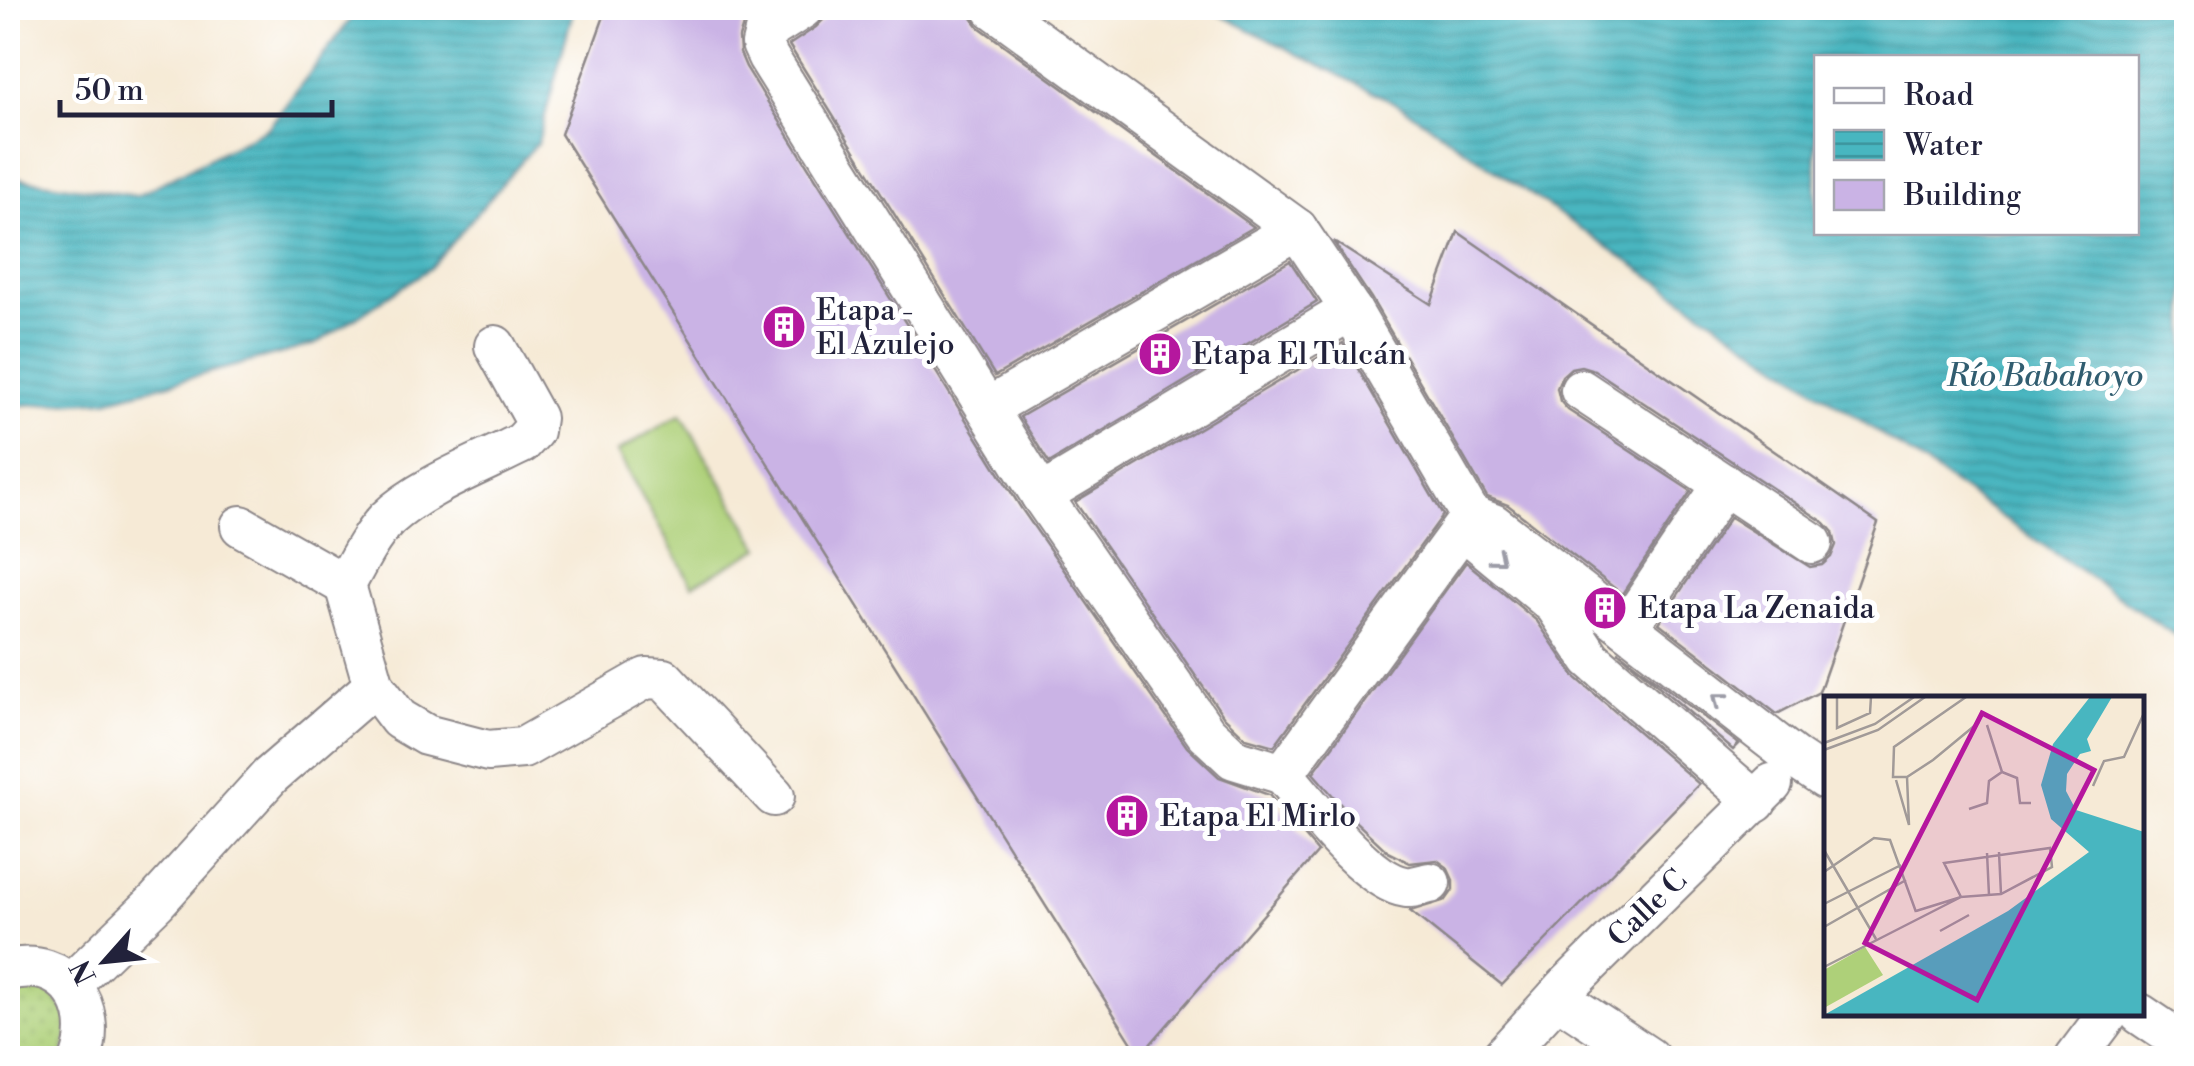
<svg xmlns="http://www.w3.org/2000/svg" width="2194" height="1066" viewBox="0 0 2194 1066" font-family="'Libre Bodoni',serif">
<defs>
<pattern id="grass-dots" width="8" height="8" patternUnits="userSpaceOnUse" patternTransform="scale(2.5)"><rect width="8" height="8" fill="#aed079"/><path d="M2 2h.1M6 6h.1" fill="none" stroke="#95b26a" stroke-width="1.8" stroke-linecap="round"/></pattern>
<pattern id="water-rules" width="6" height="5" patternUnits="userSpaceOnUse" patternTransform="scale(2.5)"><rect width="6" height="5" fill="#48b6c0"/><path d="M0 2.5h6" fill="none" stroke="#3c949d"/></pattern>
</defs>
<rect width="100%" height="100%" fill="#fff"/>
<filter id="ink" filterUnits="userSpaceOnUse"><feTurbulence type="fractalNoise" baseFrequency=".01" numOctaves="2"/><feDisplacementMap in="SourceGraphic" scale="20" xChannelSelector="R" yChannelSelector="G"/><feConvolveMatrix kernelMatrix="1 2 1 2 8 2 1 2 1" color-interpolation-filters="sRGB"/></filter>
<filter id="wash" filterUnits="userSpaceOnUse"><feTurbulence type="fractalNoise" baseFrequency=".0048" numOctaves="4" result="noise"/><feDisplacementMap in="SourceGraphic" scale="40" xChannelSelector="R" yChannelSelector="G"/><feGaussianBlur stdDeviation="2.25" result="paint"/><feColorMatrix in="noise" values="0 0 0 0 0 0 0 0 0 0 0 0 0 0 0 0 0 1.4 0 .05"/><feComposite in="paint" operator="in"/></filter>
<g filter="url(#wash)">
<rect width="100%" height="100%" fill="#f6ead6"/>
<path fill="url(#grass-dots)" stroke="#68795a" stroke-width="2.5" d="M 10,988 C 48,987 51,989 71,1021 L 63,1058 L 8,1058 Z"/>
<polygon fill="#aed079" stroke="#68795a" stroke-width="2.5" points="681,414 760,548 692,585 617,452"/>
<g fill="url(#water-rules)" stroke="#356c7e" stroke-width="2.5" fill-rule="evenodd">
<polygon points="359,8 574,8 538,142 430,268 316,344 107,400 8,406 8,177 136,196 268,128"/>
<path d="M 1206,8 L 2186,8 L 2186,643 L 1403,107 ZM 1816,58 L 2136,58 L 2136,232 L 1816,232 Z"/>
</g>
<g id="blocks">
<g fill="#cab3e5">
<polygon points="607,8 759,8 743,25 739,38 740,53 746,67 1021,508 1187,747 1219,777 1269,795 1318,852 1140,1056 561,134"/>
<polygon points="827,8 970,8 972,18 979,27 1254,227 995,376 789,45 816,27 823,20"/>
<polygon points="1458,232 1878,523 1819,692 1777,714 1659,623 1730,517 1810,567 1822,565 1831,557 1836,545 1833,532 1825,523 1594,370 1581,366 1571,368 1562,376 1557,388 1560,401 1568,410 1691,491 1622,594 1508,505 1487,497 1371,298 1333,241 1431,304"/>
<polygon points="1290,261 1317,302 1049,463 1020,417"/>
<polygon points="1343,343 1443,515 1274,746 1246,738 1224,717 1075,502"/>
<polygon points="1466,562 1537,621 1575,677 1699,784 1502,985 1410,911 1446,900 1453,890 1453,880 1447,867 1437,860 1410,863 1388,852 1357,823 1313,773"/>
<polygon points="1618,651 1739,744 1733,750"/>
</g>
</g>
</g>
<g filter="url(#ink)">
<use href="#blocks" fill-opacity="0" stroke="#8c8688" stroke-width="2.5"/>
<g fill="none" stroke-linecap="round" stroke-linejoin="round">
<defs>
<g id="street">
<polyline points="803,8 765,32 762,44 768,57 1041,495 1206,733 1234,759 1283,774 1471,516 1351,310 1297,229 993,8"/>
<path d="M 495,346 L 535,418 L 533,431 L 522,443 C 481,464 420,487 387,519 C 369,538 357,563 345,585 L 374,686 L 399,719 L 426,735 L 488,751 L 523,748 L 646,678 L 664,679 L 774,796"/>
<polyline points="1581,390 1812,543"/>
<polyline points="988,408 1297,229"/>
<polyline points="1041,495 1351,310"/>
<polyline points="241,526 345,585"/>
<polyline points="1627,628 1724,484"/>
<path d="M 1283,774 C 1309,804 1367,882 1406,887 C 1413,888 1423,884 1430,883"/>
<polyline points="1756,802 1591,659 1555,605 1479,542 1471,516 1493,524 1796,759 1826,779"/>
<path d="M 8,970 C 66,956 99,1006 81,1058"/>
<polyline points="70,985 156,902 270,776 374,686"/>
<polyline points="1557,997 1649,1058"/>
<polyline points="2140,1014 2186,1045"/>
<polyline points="1501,1058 1565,988 1772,784"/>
<polyline points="2075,1058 2108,1014"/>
</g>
</defs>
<use href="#street" stroke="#8c8688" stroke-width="44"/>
<use href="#street" stroke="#fff" stroke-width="40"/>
</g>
<defs><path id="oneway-chevron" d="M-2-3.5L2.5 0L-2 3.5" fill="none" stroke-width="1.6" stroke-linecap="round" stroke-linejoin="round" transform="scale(2.5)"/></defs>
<g stroke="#9c9ca7">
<use href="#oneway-chevron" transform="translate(1498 558) rotate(39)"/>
<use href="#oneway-chevron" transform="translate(1719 699) rotate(-142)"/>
</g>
</g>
<defs>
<symbol id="building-disc" viewBox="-11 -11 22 22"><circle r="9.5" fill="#b5179e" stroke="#fff"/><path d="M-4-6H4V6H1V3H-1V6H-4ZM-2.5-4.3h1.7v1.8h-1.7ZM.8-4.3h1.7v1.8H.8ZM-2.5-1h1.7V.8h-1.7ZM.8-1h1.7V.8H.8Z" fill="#fff"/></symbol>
</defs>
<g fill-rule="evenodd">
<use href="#building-disc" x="759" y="302" width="50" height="50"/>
<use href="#building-disc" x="1135" y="329" width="50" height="50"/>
<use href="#building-disc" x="1580" y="583" width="50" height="50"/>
<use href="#building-disc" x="1102" y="791" width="50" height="50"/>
</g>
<g text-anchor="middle" stroke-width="10" stroke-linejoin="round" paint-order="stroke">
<g font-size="30" fill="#22223b" stroke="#fff" text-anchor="start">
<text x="816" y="320">Etapa -<tspan x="816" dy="34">El Azulejo</tspan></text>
<text x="1192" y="364">Etapa El Tulcán</text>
<text x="1638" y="618">Etapa La Zenaida</text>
<text x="1160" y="826">Etapa El Mirlo</text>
</g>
<g font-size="30" fill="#22223b" stroke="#fff">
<text transform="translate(1647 908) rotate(-44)" y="10">Calle C</text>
</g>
<g font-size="32" font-style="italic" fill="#315d70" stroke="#fff">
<text x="2045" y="386">Río Babahoyo</text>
</g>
</g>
<g transform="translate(1824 696)">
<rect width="320" height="320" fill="#f6ead6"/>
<path d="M 41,251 L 59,279 L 0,312 L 0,274 Z" fill="#aed079"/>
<path d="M 266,1 L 288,1 L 263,43 L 267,55 L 256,58 L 243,78 L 242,95 L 252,114 L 320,136 L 320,319 L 0,319 L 184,215 L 265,156 L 227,123 L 217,89 L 229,48 Z" fill="#48b6c0"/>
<path fill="none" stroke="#a19a98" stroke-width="2.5" d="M 13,1 L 13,32 L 46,17 L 47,1M 142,1 L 70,51 L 69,81 L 83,81 L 109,64 L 155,26M 163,29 L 178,76M 0,47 L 51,28 L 90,1M 0,54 L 54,34 L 101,1M 72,84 L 85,129 L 83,81M 269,90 L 280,65 L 300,61 L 320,17M 145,113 L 163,107 L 165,85 L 178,76 L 193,82 L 196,107 L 207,107M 226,152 L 228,171 L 177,198 L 137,201 L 120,167 ZM 0,154 L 52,243M 175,156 L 177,198M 163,157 L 165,199M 0,176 L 50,142 L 66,144 L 92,216M 0,208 L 77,169M 0,231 L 82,184M 116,235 L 145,219M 0,271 L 137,201 L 92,215"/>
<path fill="#b5179e" fill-opacity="0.15" stroke="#b5179e" stroke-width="5" d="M 158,17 L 270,74 L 153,304 L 41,247 Z"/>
<rect width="320" height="320" fill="none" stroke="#22223b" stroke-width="5"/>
</g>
<rect width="2194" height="1066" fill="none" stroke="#fff" stroke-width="40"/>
<rect x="1814" y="55" width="325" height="180" fill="#ffffff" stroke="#a7a7b1" stroke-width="2.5"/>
<rect x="1834" y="88" width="50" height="15" fill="#ffffff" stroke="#a7a7b1" stroke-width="2.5"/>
<text x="1904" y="105" font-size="30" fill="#22223b">Road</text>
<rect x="1834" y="130" width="50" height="30" fill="url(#water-rules)" stroke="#a7a7b1" stroke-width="2.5"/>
<text x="1904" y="155" font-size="30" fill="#22223b">Water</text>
<rect x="1834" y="180" width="50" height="30" fill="#cab3e5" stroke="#a7a7b1" stroke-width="2.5"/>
<text x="1904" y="205" font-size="30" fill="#22223b">Building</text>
<g transform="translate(105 961) rotate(243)" stroke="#ffffff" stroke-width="8" paint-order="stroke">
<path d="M0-8L18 38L0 25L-18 38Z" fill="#22223b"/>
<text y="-15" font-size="28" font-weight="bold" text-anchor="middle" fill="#22223b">N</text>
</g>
<path d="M60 100v15h272v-15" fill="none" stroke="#22223b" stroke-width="5"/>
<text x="75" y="100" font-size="30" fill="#22223b" stroke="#ffffff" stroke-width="8" paint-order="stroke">50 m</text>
</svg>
